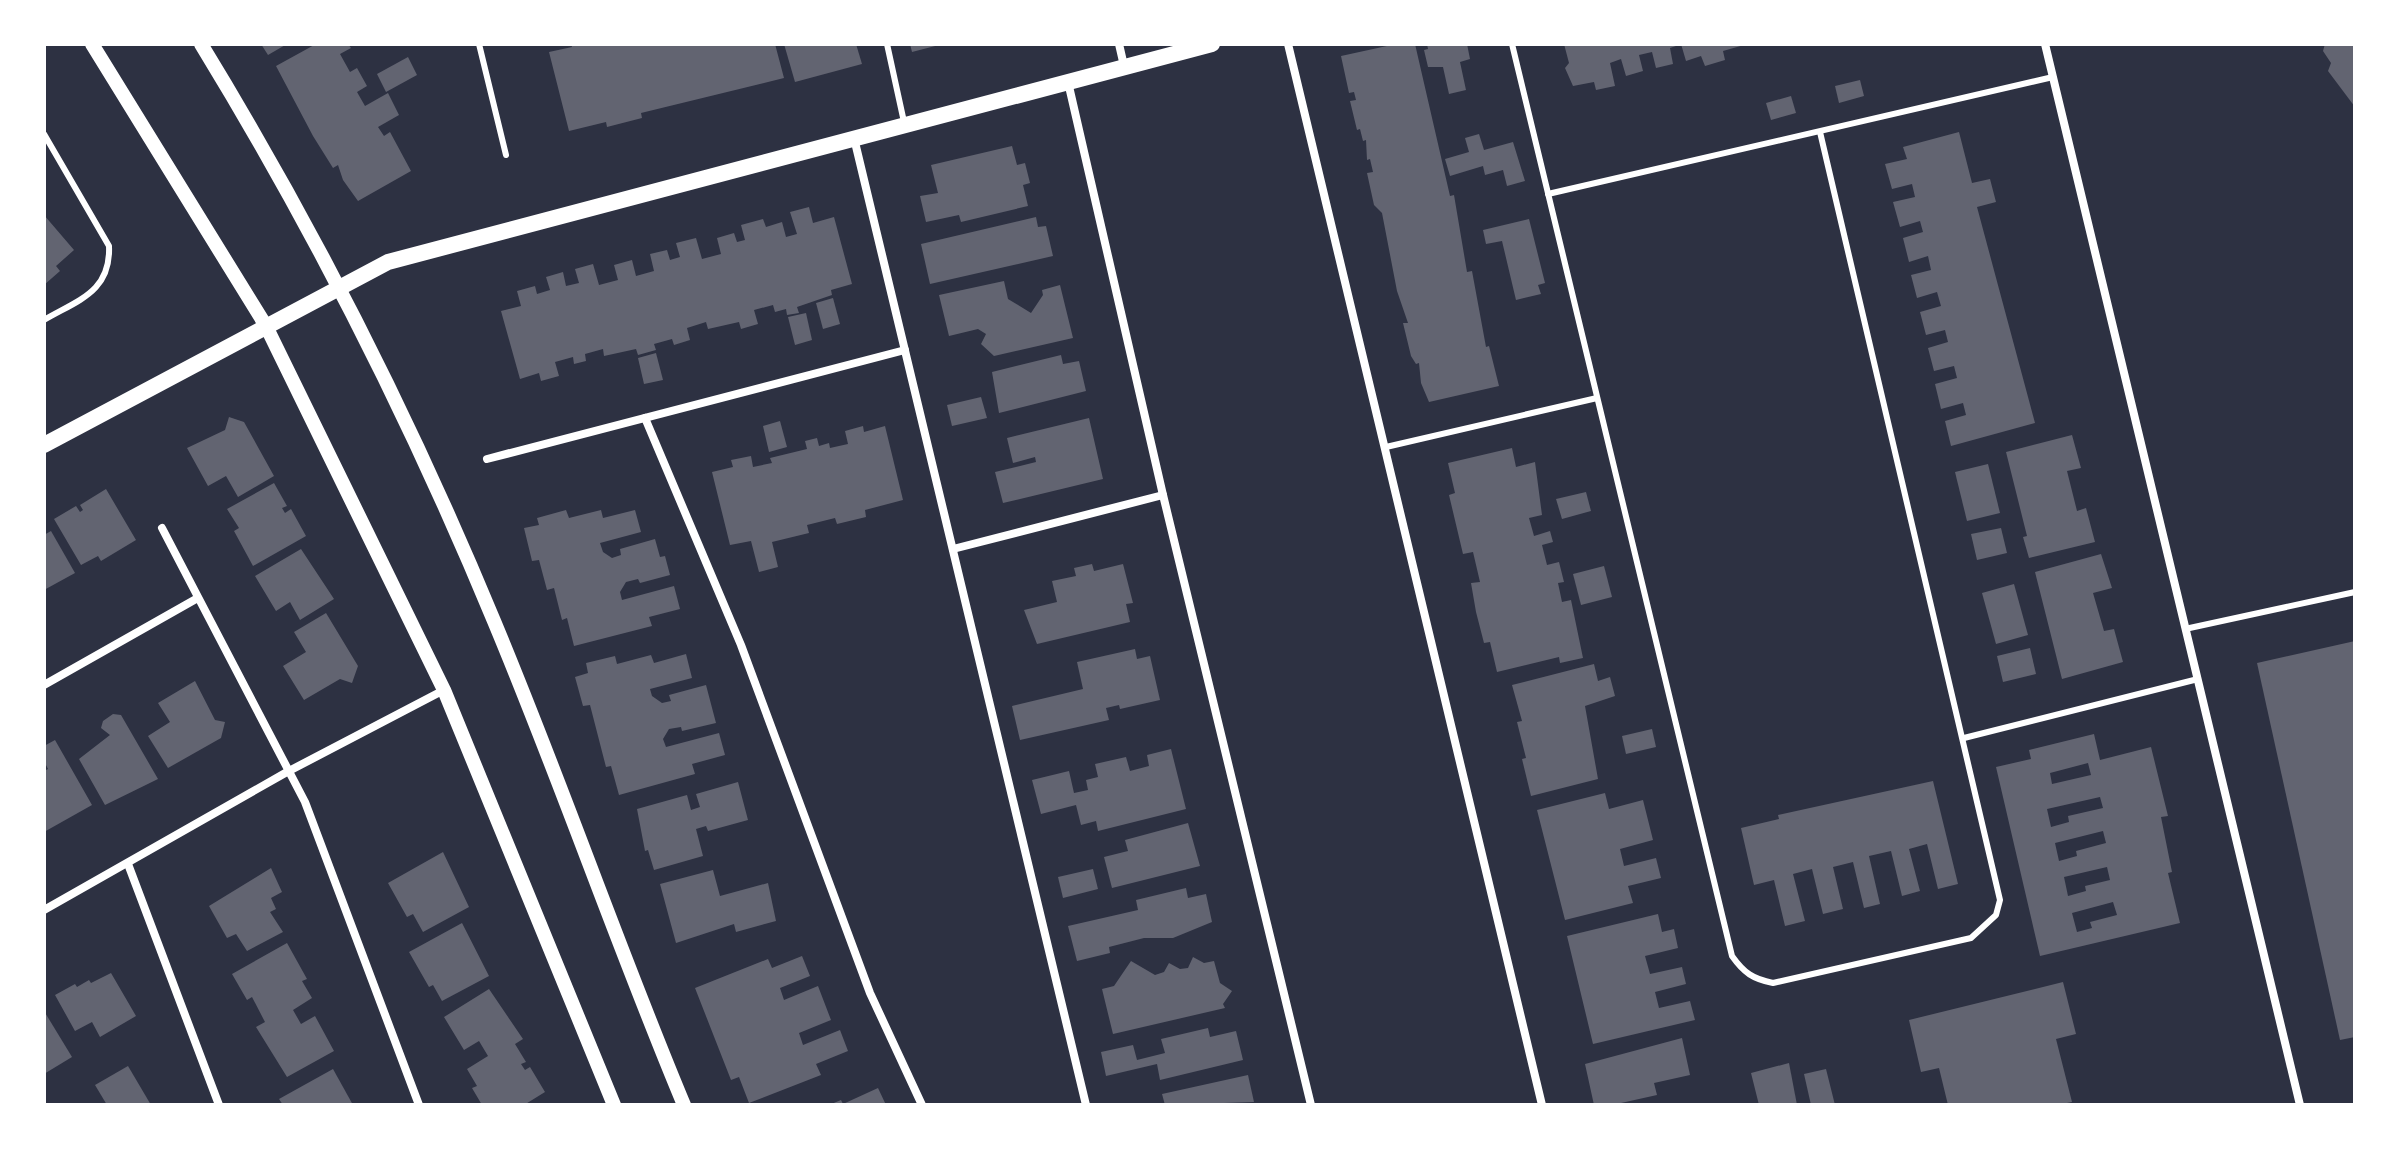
<svg xmlns="http://www.w3.org/2000/svg" width="2399" height="1149" viewBox="0 0 2399 1149" font-family="'Sofia Sans Condensed',sans-serif">
<rect width="100%" height="100%" fill="#2d3142"/>
<g fill="#626471" fill-rule="evenodd">
<polygon points="261,44 287,44 268,55"/>
<polygon points="316,44 348,44 351,48 340,54 350,72 357,68 367,86 357,92 365,106 388,93 399,115 378,127 384,136 390,132 411,171 358,201 343,180 338,165 333,168 313,136 276,66"/>
<polygon points="571,44 775,44 784,78 641,113 642,118 607,127 606,122 569,131 549,52 572,47"/>
<polygon points="784,44 856,44 862,64 795,82"/>
<polygon points="910,44 939,44 939,45 912,52"/>
<polygon points="1396,44 1415,44 1450,196 1454,195 1467,272 1472,271 1486,347 1489,346 1499,386 1429,402 1421,383 1419,363 1416,364 1411,356 1403,323 1408,323 1397,291 1382,213 1374,205 1367,173 1373,172 1370,159 1367,160 1366,140 1363,141 1360,129 1357,130 1350,101 1356,100 1354,92 1349,93 1341,56"/>
<polygon points="1427,44 1467,44 1470,59 1460,62 1466,90 1449,94 1443,67 1428,67 1424,50 1428,49"/>
<polygon points="1564,44 1679,44 1679,45 1670,48 1673,64 1656,68 1652,52 1639,55 1643,71 1626,76 1621,59 1610,63 1615,86 1596,90 1594,82 1573,86 1565,68 1569,63"/>
<polygon points="1681,44 1743,44 1744,45 1723,51 1725,60 1705,66 1701,56 1686,61"/>
<polygon points="2325,44 2355,44 2355,107 2328,71 2331,63 2323,51"/>
<polygon points="408,57 417,75 386,92 377,74"/>
<polygon points="1860,80 1864,96 1839,103 1835,86"/>
<polygon points="1791,96 1796,113 1771,120 1766,103"/>
<polygon points="1959,132 1972,183 1990,179 1996,202 1977,207 2035,423 1951,446 1945,421 1966,415 1963,403 1941,409 1935,384 1957,378 1954,366 1934,371 1928,348 1948,342 1945,330 1926,335 1920,312 1941,306 1937,292 1917,298 1911,275 1931,270 1928,256 1909,262 1903,238 1923,232 1920,221 1900,227 1893,202 1915,197 1912,184 1892,189 1885,164 1907,159 1903,147"/>
<polygon points="1479,134 1484,150 1513,142 1525,181 1507,186 1503,170 1485,175 1483,166 1450,176 1445,159 1469,152 1465,138"/>
<polygon points="1012,146 1017,165 1025,163 1030,183 1023,185 1028,206 961,222 959,215 926,222 920,196 938,193 931,165"/>
<polygon points="809,207 813,223 834,217 852,284 831,290 832,295 797,307 799,313 787,315 786,309 775,312 773,305 754,310 758,324 741,329 739,322 708,329 706,322 687,328 690,340 674,345 672,339 654,344 656,350 638,355 636,349 604,356 603,349 585,354 586,361 574,364 573,357 555,362 559,376 541,381 539,373 520,379 501,311 521,306 517,291 535,286 537,294 550,290 546,277 563,272 566,286 579,283 575,269 593,264 599,285 618,280 614,265 632,260 636,276 654,271 650,254 667,250 670,260 680,257 676,243 696,238 702,259 721,254 717,238 734,233 737,242 745,240 741,225 763,219 766,227 782,222 786,237 797,234 790,212"/>
<polygon points="44,215 74,250 56,266 60,271 44,285"/>
<polygon points="1036,217 1038,227 1046,226 1053,256 930,284 921,244"/>
<polygon points="1529,219 1545,283 1538,285 1541,294 1516,300 1502,241 1486,244 1483,230"/>
<polygon points="1004,281 1008,299 1031,313 1043,295 1042,290 1060,285 1073,338 994,356 981,344 986,334 978,329 949,336 939,295"/>
<polygon points="833,298 840,324 823,329 816,303"/>
<polygon points="806,313 812,340 795,345 788,317"/>
<polygon points="656,353 663,380 644,384 638,358"/>
<polygon points="1061,355 1063,364 1079,361 1086,391 999,413 992,372"/>
<polygon points="981,397 987,418 952,426 947,405"/>
<polygon points="229,417 244,422 274,476 238,497 226,476 208,486 187,448 225,430"/>
<polygon points="1089,418 1103,479 1003,503 995,472 1036,462 1035,457 1013,463 1007,438"/>
<polygon points="780,421 787,447 769,452 763,426"/>
<polygon points="863,426 864,432 885,426 903,500 865,510 866,517 837,524 835,518 807,525 809,533 772,542 778,567 759,572 751,541 730,545 712,472 733,467 731,460 751,456 753,467 772,463 770,458 807,449 805,441 817,438 819,446 829,443 830,448 848,444 845,431"/>
<polygon points="2072,435 2081,468 2067,471 2077,511 2086,508 2095,542 2029,558 2023,537 2027,536 2006,452"/>
<polygon points="1512,448 1516,467 1535,462 1542,515 1529,518 1534,536 1550,531 1553,542 1542,545 1547,565 1559,562 1564,582 1558,583 1562,602 1571,600 1583,658 1560,663 1559,657 1497,672 1490,642 1484,643 1476,612 1471,583 1480,582 1473,552 1463,554 1449,495 1455,493 1448,463"/>
<polygon points="1988,464 2000,513 1967,521 1955,472"/>
<polygon points="274,483 287,506 282,508 285,513 291,509 306,536 253,566 234,531 239,528 227,509"/>
<polygon points="106,489 136,540 101,561 98,556 81,565 54,519 76,506 80,512 83,510 80,505"/>
<polygon points="1586,492 1591,511 1562,519 1556,499"/>
<polygon points="566,510 569,518 601,510 603,518 635,510 641,532 600,543 603,552 612,558 621,555 620,549 655,539 660,557 665,556 670,575 640,583 638,579 626,582 620,592 622,600 674,586 680,609 649,617 652,626 574,646 567,618 562,620 554,588 547,590 539,560 532,561 524,528 539,525 537,518"/>
<polygon points="2001,528 2007,553 1977,560 1971,534"/>
<polygon points="51,531 75,573 44,590 44,535"/>
<polygon points="301,549 334,599 300,620 290,602 276,611 255,576"/>
<polygon points="2101,554 2112,588 2093,593 2104,631 2114,629 2123,662 2062,679 2035,572"/>
<polygon points="1092,564 1094,571 1123,564 1133,603 1126,604 1130,622 1037,644 1024,610 1057,602 1052,581 1076,576 1074,568"/>
<polygon points="1604,566 1612,597 1581,605 1573,574"/>
<polygon points="2014,584 2028,635 1996,644 1982,593"/>
<polygon points="326,613 358,666 352,683 340,679 304,700 283,666 306,652 294,632"/>
<polygon points="2355,641 2355,1037 2340,1040 2257,663"/>
<polygon points="2030,648 2036,674 2003,682 1997,656"/>
<polygon points="1135,649 1137,659 1150,656 1160,700 1120,709 1119,705 1106,708 1109,720 1020,740 1012,706 1083,689 1077,662"/>
<polygon points="686,654 692,678 650,689 652,696 662,703 671,701 669,695 706,685 716,723 682,731 681,727 669,729 663,739 666,747 719,733 725,755 692,764 695,774 619,795 611,766 606,767 590,705 583,706 575,677 588,673 586,663 615,656 617,664 651,655 654,663"/>
<polygon points="1594,664 1598,681 1610,677 1615,696 1585,706 1598,779 1531,796 1522,759 1526,758 1517,722 1522,721 1512,685"/>
<polygon points="195,681 215,720 225,722 221,738 168,768 148,736 170,722 158,703"/>
<polygon points="113,714 121,715 158,779 105,805 79,759 110,735 101,728 103,721"/>
<polygon points="1652,729 1656,747 1626,754 1622,736"/>
<path d="M 2094,734 L 2100,760 L 2151,747 L 2168,816 L 2161,817 L 2172,872 L 2168,873 L 2180,923 L 2040,956 L 1996,767 L 2031,759 L 2029,750 ZM 2088,763 L 2091,775 L 2052,784 L 2050,773 ZM 2100,797 L 2103,808 L 2068,816 L 2069,822 L 2051,827 L 2047,809 ZM 2103,831 L 2106,843 L 2076,851 L 2077,856 L 2059,861 L 2055,843 ZM 2107,867 L 2110,880 L 2085,886 L 2086,891 L 2068,896 L 2064,877 ZM 2113,902 L 2117,915 L 2090,922 L 2092,928 L 2077,932 L 2072,913 Z"/>
<polygon points="55,740 92,805 44,832 44,771 48,769 44,761 44,746"/>
<polygon points="1171,749 1186,809 1098,831 1096,821 1081,825 1076,805 1041,814 1032,780 1069,771 1074,793 1088,790 1086,780 1098,777 1095,764 1126,757 1130,771 1149,766 1147,755"/>
<polygon points="1933,781 1958,884 1938,889 1927,844 1909,849 1920,891 1902,896 1891,851 1869,856 1880,904 1864,908 1853,862 1833,867 1843,909 1823,914 1812,869 1793,874 1805,921 1785,926 1774,880 1754,885 1741,828 1779,819 1778,815"/>
<polygon points="738,782 748,820 708,831 706,826 696,829 703,856 654,870 648,850 645,851 637,809 687,795 691,810 700,807 696,794"/>
<polygon points="1605,793 1609,809 1643,800 1653,840 1620,849 1624,866 1656,858 1661,878 1628,886 1633,903 1565,920 1537,810"/>
<polygon points="1188,823 1200,866 1112,888 1104,857 1128,851 1125,840"/>
<polygon points="443,852 469,907 423,932 413,914 407,917 388,883"/>
<polygon points="271,868 282,892 271,898 276,909 270,912 283,932 247,951 236,934 227,938 209,906"/>
<polygon points="1093,869 1098,889 1063,898 1058,877"/>
<polygon points="713,870 720,896 768,883 776,921 736,932 734,924 676,943 660,884"/>
<polygon points="1186,888 1188,898 1206,894 1212,922 1173,938 1144,938 1109,947 1110,953 1077,961 1068,926 1138,910 1136,900"/>
<polygon points="1658,914 1662,932 1674,929 1678,948 1645,956 1650,974 1682,967 1686,984 1655,992 1659,1008 1690,1001 1695,1020 1593,1044 1567,936"/>
<polygon points="462,923 489,976 442,1001 433,985 429,987 409,952"/>
<polygon points="287,943 307,979 302,981 312,998 293,1010 301,1024 315,1016 334,1051 287,1077 256,1027 265,1022 252,997 247,1000 232,974"/>
<polygon points="802,956 810,976 780,988 784,1000 818,986 831,1020 799,1033 803,1045 840,1030 848,1051 816,1064 821,1075 749,1103 739,1077 731,1080 695,988 768,959 772,968"/>
<polygon points="1193,957 1204,963 1214,961 1220,983 1232,991 1223,1004 1225,1008 1113,1034 1102,989 1114,986 1131,961 1155,975 1164,972 1169,963 1180,969 1188,968"/>
<polygon points="111,973 136,1016 100,1037 92,1022 75,1031 55,995 75,984 77,987 89,980 91,983"/>
<polygon points="2063,982 2076,1034 2056,1039 2072,1102 2057,1105 1948,1105 1939,1068 1921,1072 1909,1020"/>
<polygon points="489,989 523,1039 515,1044 526,1062 521,1064 525,1070 530,1067 545,1092 524,1105 482,1105 472,1088 477,1086 467,1069 488,1056 479,1041 464,1050 444,1017"/>
<polygon points="44,1011 72,1057 44,1074"/>
<polygon points="1208,1028 1210,1037 1236,1031 1243,1060 1160,1080 1157,1064 1106,1076 1101,1052 1133,1045 1137,1060 1165,1053 1161,1039"/>
<polygon points="1682,1038 1690,1075 1654,1083 1657,1095 1612,1105 1594,1105 1585,1064"/>
<polygon points="1789,1063 1797,1105 1759,1105 1751,1073"/>
<polygon points="128,1066 151,1105 107,1105 95,1085"/>
<polygon points="333,1069 353,1105 283,1105 279,1099"/>
<polygon points="1826,1069 1835,1105 1811,1105 1804,1074"/>
<polygon points="1248,1075 1254,1102 1165,1105 1162,1094"/>
<polygon points="878,1088 886,1105 829,1105 841,1100 843,1104"/>
</g>
<g fill="none" stroke-linecap="round" stroke-linejoin="round">
<g stroke="#fff" stroke-width="6">
<polyline points="479,44 506,155"/>
<polyline points="887,44 904,122"/>
<path d="M 1512,44 L 1732,956 C 1744,973 1753,979 1773,983 L 1971,938 L 1996,915 L 2000,900 L 1820,132"/>
<path d="M 44,134 L 109,246 C 111,292 78,300 44,320"/>
<polyline points="1548,194 2053,77"/>
<polyline points="1386,447 1597,398"/>
<polyline points="2185,629 2355,592"/>
<polyline points="1964,738 2198,679"/>
</g>
<g stroke="#fff" stroke-width="8">
<polyline points="1119,44 1124,66"/>
<polyline points="1288,44 1542,1105"/>
<polyline points="2045,44 2300,1105"/>
<polyline points="1068,82 1163,495 1311,1105"/>
<polyline points="854,138 1086,1105"/>
<polyline points="645,418 741,645 870,993 922,1105"/>
<polyline points="487,459 905,350"/>
<polyline points="162,528 305,802 419,1105"/>
<polyline points="953,549 1163,495"/>
<polyline points="44,685 196,599"/>
<polyline points="128,864 219,1105"/>
<polyline points="44,910 287,772 444,690"/>
</g>
<g stroke="#fff" stroke-width="14">
<polyline points="92,44 266,326 444,690 614,1105"/>
<path d="M 201,44 C 313,227 412,423 494,621 C 561,781 617,945 684,1105"/>
</g>
<polyline stroke="#fff" stroke-width="16" points="44,445 388,262 1212,44"/>
</g>
<rect width="2399" height="1149" fill="none" stroke="#ffffff" stroke-width="92"/>
</svg>
